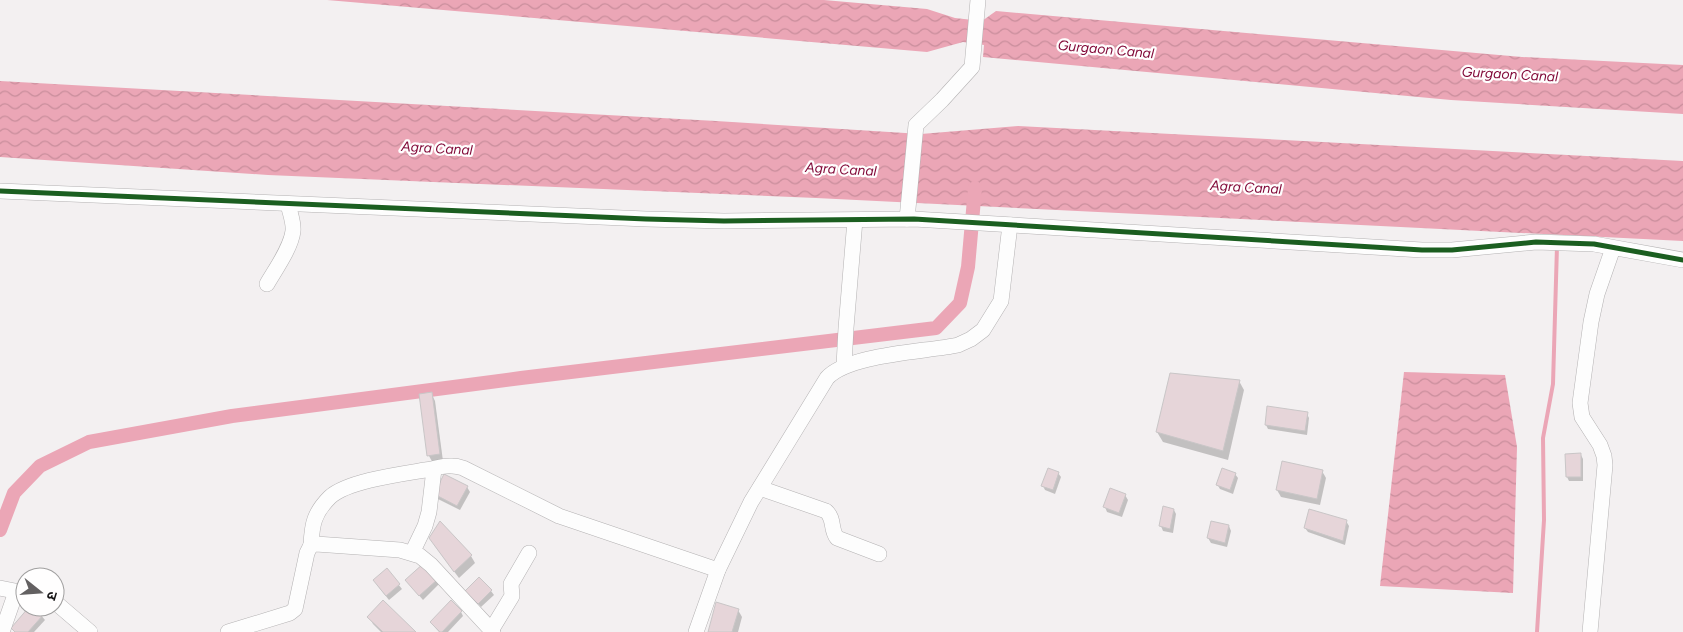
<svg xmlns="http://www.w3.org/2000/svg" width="1683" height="632" viewBox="0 0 1683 632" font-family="Figtree,'Noto Sans Devanagari',sans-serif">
<defs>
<pattern id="water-waves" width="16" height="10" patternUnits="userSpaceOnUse" patternTransform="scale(1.25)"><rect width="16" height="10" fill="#eba6b6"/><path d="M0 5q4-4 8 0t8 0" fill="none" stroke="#c98e9c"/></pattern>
</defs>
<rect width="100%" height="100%" fill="#f3f0f1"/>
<g fill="url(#water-waves)">
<polygon points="327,0 824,0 927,9 955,18 982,21 996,11 1522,57 1683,65 1683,114 1451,100 983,57 984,45 963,42 927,52"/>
<polygon points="0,81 716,121 921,134 1018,126 1683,161 1683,241 816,198 268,175 0,157"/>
<polygon points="1404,372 1505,375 1517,447 1513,593 1380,586"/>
</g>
<g fill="#0003">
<polygon points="1239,381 1244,390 1228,460 1163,442 1157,432"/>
<polygon points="431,393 435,401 443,461 433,463 429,456 420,395"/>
<polygon points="1307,414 1309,418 1307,435 1268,429 1266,425"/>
<polygon points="1581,455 1583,459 1583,481 1569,481 1567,477"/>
<polygon points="1322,471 1326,478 1320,505 1281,497 1277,490"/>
<polygon points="1058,473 1061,477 1055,494 1045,490 1043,486"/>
<polygon points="1235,474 1238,478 1233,494 1220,489 1217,484"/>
<polygon points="467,487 470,492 460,510 438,499 435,494"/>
<polygon points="1125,495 1128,500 1122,517 1107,512 1105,507"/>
<polygon points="1174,510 1176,514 1173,533 1163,531 1161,526"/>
<polygon points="1346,521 1349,526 1345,545 1308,532 1305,528"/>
<polygon points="1229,526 1231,531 1227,547 1211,543 1208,538"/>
<polygon points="435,546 471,556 475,563 459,578"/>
<polygon points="423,565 439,584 423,600 406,580"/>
<polygon points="387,570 402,589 389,600 377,585"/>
<polygon points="491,591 494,595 481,607 470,595"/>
<polygon points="31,607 34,607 45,620 34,632 15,632 12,628"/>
<polygon points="738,610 742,617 738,632 709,632"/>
<polygon points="461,612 463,616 448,632 439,632 431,623"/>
<polygon points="369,617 415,632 381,632 373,624"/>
</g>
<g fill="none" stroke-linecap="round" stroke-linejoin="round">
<polyline stroke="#eba6b6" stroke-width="4" points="1537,632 1544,520 1543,438 1553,384 1557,246"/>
<polyline stroke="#eba6b6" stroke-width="14" points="0,530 14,493 40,466 89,442 232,416 521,378 936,328 960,303 968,267 975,188"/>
</g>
<g fill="#e6d5d9" stroke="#c9c6c7">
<polygon points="1170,373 1240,380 1223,451 1156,432"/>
<polygon points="432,392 440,454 427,456 419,394"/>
<polygon points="1267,406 1308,412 1305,431 1265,425"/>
<polygon points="1581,453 1581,477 1566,477 1565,454"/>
<polygon points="1282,461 1323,470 1317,499 1276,490"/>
<polygon points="1048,468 1059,472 1053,490 1041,486"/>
<polygon points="1222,468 1236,473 1230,490 1216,485"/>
<polygon points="444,474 468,486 457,506 434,494"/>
<polygon points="1110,488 1126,494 1119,513 1103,507"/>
<polygon points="1163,506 1174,509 1170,529 1159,526"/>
<polygon points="1309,509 1347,520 1343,541 1304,528"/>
<polygon points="440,521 472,555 454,572 429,538"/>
<polygon points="1211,521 1229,525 1225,543 1207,538"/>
<polygon points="424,563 438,579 419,596 405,580"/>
<polygon points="387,568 400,584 386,596 373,580"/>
<polygon points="479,577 492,590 478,604 465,591"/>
<polygon points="383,600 416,632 383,632 367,617"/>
<polygon points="451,600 462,611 442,632 440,632 430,622"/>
<polygon points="716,602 739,609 732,632 708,632"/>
<polygon points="29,607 36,607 44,614 28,632 15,632 11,628"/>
</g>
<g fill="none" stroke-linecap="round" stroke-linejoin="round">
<defs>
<g id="minor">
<polyline points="0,191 646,219 724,221 914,219 1422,250 1452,250 1536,242 1594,244 1683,260"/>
<polyline points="907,219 916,125 942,100 972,67 978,0"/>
<path d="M 267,284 C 275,270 291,248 293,231 C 294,223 290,213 288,204"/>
<polyline points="844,366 846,328 855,220"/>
<path d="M 760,488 L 826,511 C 835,519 830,529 837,538 L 879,554"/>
<path d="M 311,545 C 312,524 314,513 330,497 C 348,481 401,474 425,470 C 434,469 444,465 452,466 C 456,466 460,467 463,468 L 559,516 L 718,570"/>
<polyline points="412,553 425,526 429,512 434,469"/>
<polyline points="0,588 25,593"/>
<polyline points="55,602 90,632"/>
<polyline points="492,629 512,596 511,584 529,553"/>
<polyline points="2,632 16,592"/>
<polyline points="228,632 290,613 295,609 307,553 311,545 316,544 400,550 420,556 431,565 493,632"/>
<path d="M 696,632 L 718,570 L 751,502 L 827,378 C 849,354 925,352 958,345 L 971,339 L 983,330 L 1001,301 L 1010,225"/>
<polyline points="1590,632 1605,465 1604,456 1600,445 1582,417 1580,403 1591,322 1597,294 1613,248"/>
</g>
</defs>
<use href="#minor" stroke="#b4b2b3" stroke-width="16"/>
<use href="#minor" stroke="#fdfdfd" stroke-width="15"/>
<defs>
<polyline id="cycleway" points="0,191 646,219 724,221 914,219 1422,250 1452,250 1536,242 1594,244 1683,260"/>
</defs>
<use href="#cycleway" stroke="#fffefe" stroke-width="8"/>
<use href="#cycleway" stroke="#1b5e20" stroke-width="5"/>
</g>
<g text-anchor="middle" stroke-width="4.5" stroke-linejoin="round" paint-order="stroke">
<g font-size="14" font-style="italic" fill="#820a39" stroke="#fffefe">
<text transform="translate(1106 49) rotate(5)" y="5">Gurgaon Canal</text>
<text transform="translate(1510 74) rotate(3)" y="5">Gurgaon Canal</text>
<text transform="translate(437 148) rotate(3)" y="5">Agra Canal</text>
<text transform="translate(841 169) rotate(3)" y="5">Agra Canal</text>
<text transform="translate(1246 187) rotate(3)" y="5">Agra Canal</text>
</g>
</g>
<g transform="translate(40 592) rotate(107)"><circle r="24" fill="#fffefe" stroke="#a1a0a0"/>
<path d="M0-4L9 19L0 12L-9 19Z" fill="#636061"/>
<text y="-8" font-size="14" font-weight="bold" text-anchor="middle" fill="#151314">उ</text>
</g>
</svg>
